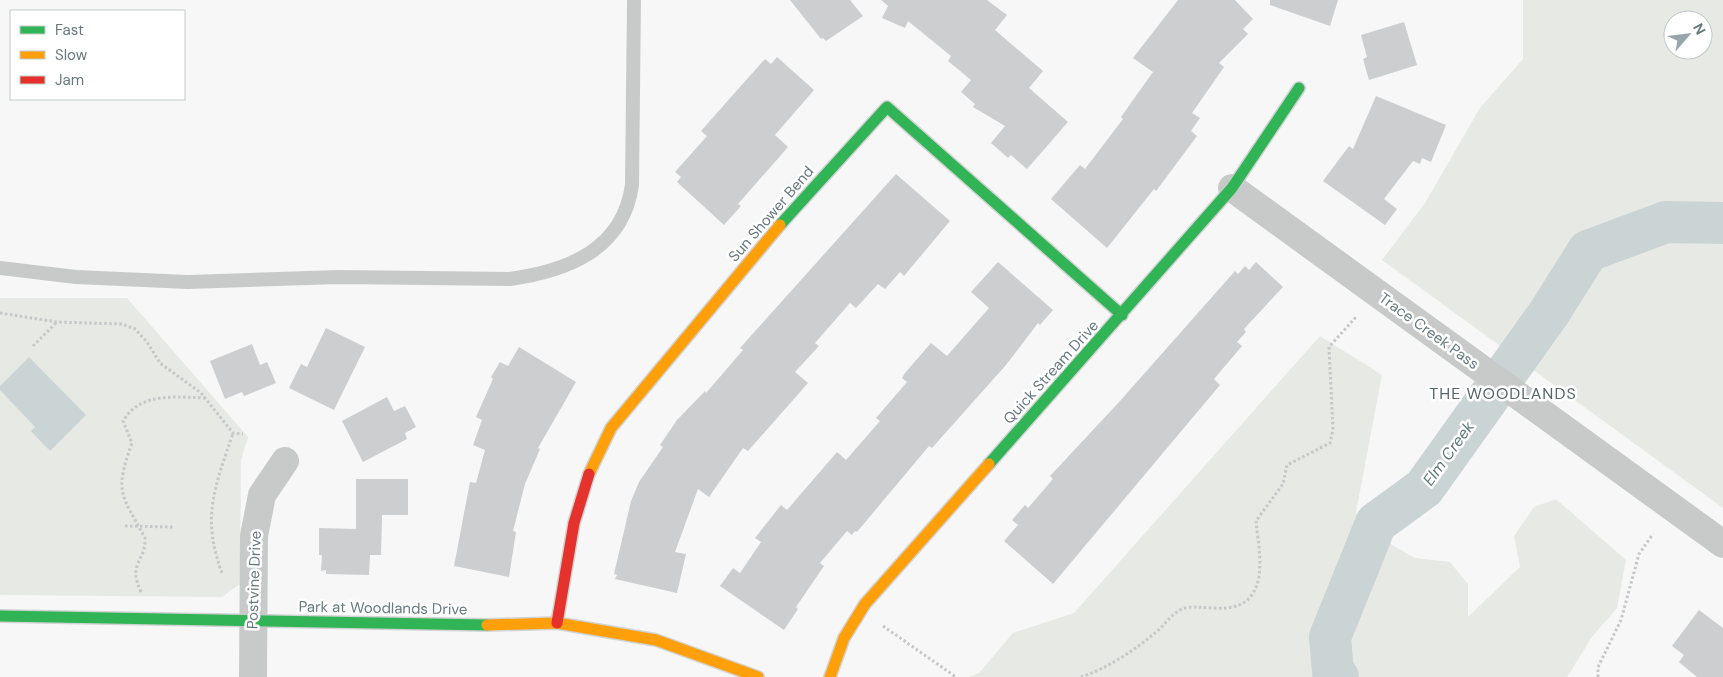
<svg xmlns="http://www.w3.org/2000/svg" width="1723" height="677" viewBox="0 0 1723 677" font-family="'DM Sans',sans-serif">
<rect width="100%" height="100%" fill="#f7f7f7"/>
<g fill="#e7e9e5" fill-rule="evenodd">
<path d="M 1523,0 L 1723,0 L 1723,508 L 1382,260 L 1425,203 L 1480,108 L 1523,59 ZM 1673,20 L 1703,20 L 1703,50 L 1673,50 Z"/>
<polygon points="0,298 127,298 248,437 241,460 240,584 222,597 0,595"/>
<polygon points="1320,336 1382,375 1356,512 1361,527 1415,558 1450,562 1468,584 1468,617 1520,567 1514,536 1534,507 1556,499 1626,560 1617,608 1592,637 1567,677 969,677 979,673 1013,633 1074,613"/>
</g>
<polygon fill="#cad4d5" points="29,357 86,415 50,451 31,431 35,427 0,390 0,386"/>
<g fill="none" stroke-linecap="round" stroke-linejoin="round">
<polyline stroke="#cad4d5" stroke-width="42" points="1338,677 1333,672 1330,637 1376,523 1424,488 1549,313 1588,251 1666,222 1723,223"/>
</g>
<g fill="#cdcecf">
<polygon points="790,0 850,0 863,16 826,41 823,38 821,39"/>
<polygon points="881,0 987,0 1007,15 995,30 1043,71 1029,88 1068,122 1027,169 1011,155 1008,158 991,143 1005,126 973,107 975,104 961,92 971,80 948,61 951,56 908,21 905,28 882,18 888,6"/>
<polygon points="1178,0 1235,0 1253,19 1243,29 1248,34 1219,63 1224,67 1192,113 1200,118 1191,131 1197,136 1156,191 1154,189 1107,248 1051,199 1080,165 1085,169 1123,119 1121,117 1153,72 1133,58"/>
<polygon points="1270,0 1338,0 1330,26 1270,5"/>
<polygon points="1404,22 1417,65 1369,80 1363,59 1367,57 1361,35"/>
<polygon points="777,57 814,90 775,135 788,147 738,204 741,206 724,225 677,182 681,177 675,172 707,136 701,131 731,97 765,59 771,64"/>
<polygon points="1376,96 1446,125 1431,162 1422,158 1420,164 1413,161 1384,199 1397,209 1385,225 1323,181 1349,146 1353,149"/>
<polygon points="896,174 950,221 904,276 900,272 885,289 878,284 856,308 850,303 815,343 819,346 795,372 808,383 748,451 743,448 709,497 698,489 675,552 686,554 677,593 615,579 617,575 614,574 631,501 639,482 663,447 660,445 677,420 705,391 706,393 743,350 740,348"/>
<polygon points="998,262 1053,310 1040,325 1038,323 1006,365 932,448 929,446 857,532 855,531 852,535 847,531 820,563 824,566 796,607 798,609 784,630 720,586 733,568 740,573 761,542 755,538 781,505 787,510 837,452 846,460 880,421 876,418 907,382 902,378 905,373 931,343 947,356 989,308 971,292"/>
<polygon points="1256,262 1283,287 1244,329 1246,332 1237,342 1242,346 1214,379 1220,385 1053,584 1004,541 1018,525 1012,520 1025,505 1028,508 1053,479 1050,476 1120,401 1235,271 1238,274 1245,266 1249,270"/>
<polygon points="326,328 365,347 334,410 289,388 301,364 307,367"/>
<polygon points="252,344 260,365 267,362 276,383 244,396 242,392 225,399 210,361"/>
<polygon points="519,347 576,382 538,448 540,449 525,484 513,531 516,532 509,577 454,566 470,482 476,483 485,450 473,445 482,420 476,417 493,379 491,377 500,362 508,366"/>
<polygon points="387,397 394,411 405,406 416,427 405,433 407,439 363,462 342,421"/>
<polygon points="356,479 408,479 408,515 382,515 381,555 370,555 369,575 326,574 326,570 321,571 322,555 319,555 319,528 356,529"/>
<polygon points="1699,610 1723,628 1723,677 1697,677 1679,662 1684,655 1672,646"/>
</g>
<g fill="none" stroke-linecap="round" stroke-linejoin="round">
<defs>
<g id="fast">
<polyline points="780,225 887,107 1122,315"/>
<polyline points="989,464 1232,188 1299,88"/>
<polyline points="0,616 487,625"/>
</g>
<g id="slow">
<polyline points="589,474 611,428 780,225"/>
<polyline points="487,625 557,623 656,640 758,677"/>
<polyline points="830,677 844,638 865,604 989,464"/>
</g>
<polyline id="jam" points="557,623 574,523 589,474"/>
</defs>
<use href="#fast" stroke="#d2d3d4" stroke-width="14"/>
<use href="#slow" stroke="#d2d3d4" stroke-width="14"/>
<use href="#jam" stroke="#d2d3d4" stroke-width="14"/>
<g stroke="#c6c7c8" stroke-width="3" stroke-dasharray="2.5 2.5" stroke-linecap="butt">
<polyline points="0,313 57,322 122,324 135,329 147,342 160,363 201,393 233,433 243,434"/>
<polyline points="33,346 57,322"/>
<polyline points="125,526 173,527"/>
<path d="M 222,573 C 201,517 215,487 233,433"/>
<path d="M 141,592 C 127,563 146,562 145,538 C 121,493 114,493 132,443 L 123,421 C 140,392 175,397 205,398"/>
<polyline points="883,626 956,677"/>
<path d="M 1081,677 C 1108,668 1135,650 1156,632 C 1165,625 1171,614 1182,609 C 1198,602 1234,618 1251,596 C 1266,577 1258,544 1256,521 L 1283,484 L 1287,465 L 1330,443 L 1333,430 L 1329,347 L 1356,317"/>
<polyline points="1598,677 1598,667 1621,620 1639,554 1653,534"/>
</g>
<path stroke="#c8caca" stroke-width="14" d="M 0,268 L 76,277 L 188,282 L 339,277 L 510,279 C 567,271 623,250 632,185 L 634,0"/>
<g stroke="#c8caca" stroke-width="28">
<polyline points="1232,188 1723,544"/>
<polyline points="253,677 254,536 262,495 285,461"/>
</g>
<use href="#fast" stroke="#30b455" stroke-width="11"/>
<use href="#slow" stroke="#ff9f0a" stroke-width="11"/>
<use href="#jam" stroke="#e5322d" stroke-width="11"/>
</g>
<g text-anchor="middle" stroke-width="5" stroke-linejoin="round" paint-order="stroke">
<g font-size="15" fill="#667a7f" stroke="#fff">
<text transform="translate(771 214) rotate(-49)" y="5">Sun Shower Bend</text>
<text transform="translate(1429 331) rotate(36)" y="5">Trace Creek Pass</text>
<text transform="translate(1051 372) rotate(-48)" y="5">Quick Stream Drive</text>
<text transform="translate(254 580) rotate(-88)" y="5">Postvine Drive</text>
<text transform="translate(383 608) rotate(1)" y="5">Park at Woodlands Drive</text>
</g>
<g font-size="16" letter-spacing="1" fill="#57666b" stroke="#fff">
<text x="1503" y="399">THE WOODLANDS</text>
</g>
<g font-size="16" font-style="italic" fill="#607879" stroke="#fff">
<text transform="translate(1448 453) rotate(-54)" y="6">Elm Creek</text>
</g>
</g>
<rect x="10" y="10" width="175" height="90" fill="#ffffff" stroke="#c2cacc"/>
<rect x="20" y="26" width="25" height="8" fill="#30b455" stroke="#c2cacc"/>
<text x="55" y="35" font-size="15" fill="#667a7f">Fast</text>
<rect x="20" y="51" width="25" height="8" fill="#ff9f0a" stroke="#c2cacc"/>
<text x="55" y="60" font-size="15" fill="#667a7f">Slow</text>
<rect x="20" y="76" width="25" height="8" fill="#e5322d" stroke="#c2cacc"/>
<text x="55" y="85" font-size="15" fill="#667a7f">Jam</text>
<g transform="translate(1688 35) rotate(62)"><circle r="24" fill="#ffffff" stroke="#c2cacc"/>
<path d="M0-4L9 19L0 12L-9 19Z" fill="#99a6a9"/>
<text y="-8" font-size="14" font-weight="bold" text-anchor="middle" fill="#667a7f">N</text>
</g>
</svg>
